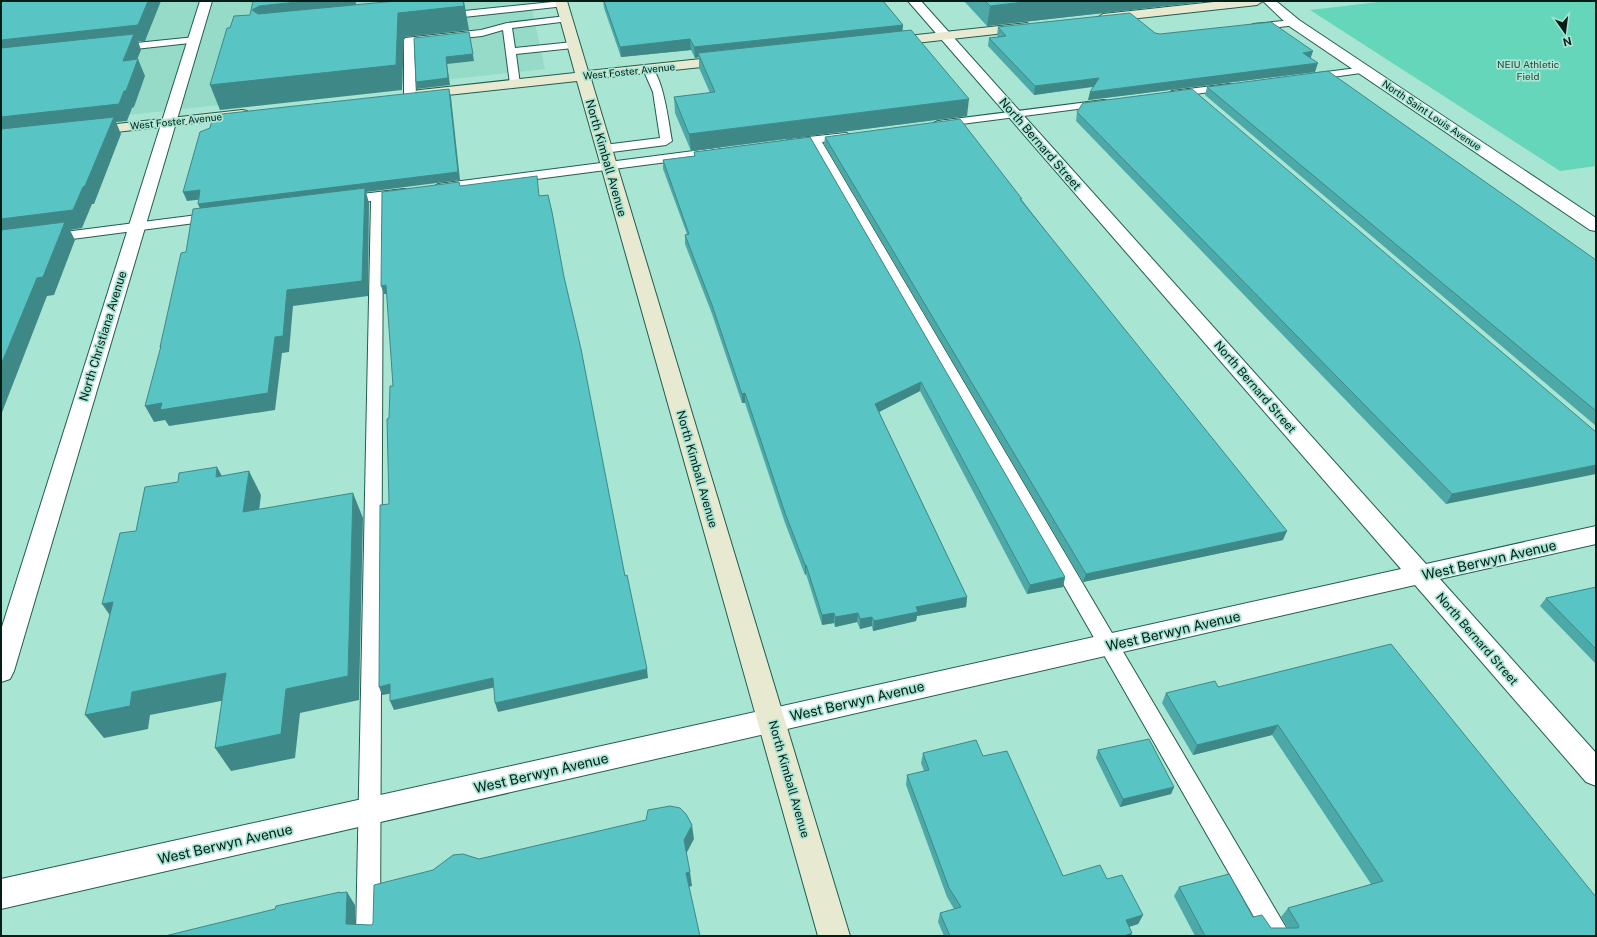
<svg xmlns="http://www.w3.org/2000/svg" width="1597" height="937" viewBox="0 0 1597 937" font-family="'Public Sans',sans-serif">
<rect width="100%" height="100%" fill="#a9e5d3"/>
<polygon fill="#95dbc7" points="1,1 530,1 545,69 1,129"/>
<polygon fill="#65d6ba" points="1387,1 1596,1 1596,166 1560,171 1310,10"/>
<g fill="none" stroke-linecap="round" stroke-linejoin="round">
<defs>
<g id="lane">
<polygon points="562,1 567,4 565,6 445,19 440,16 445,13"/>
<polygon points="566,16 571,19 569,21 512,28 515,48 573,42 578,45 573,48 516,54 520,84 515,87 510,84 503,30 482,36 414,43 416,95 410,98 404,95 404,40 405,38 481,30 507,23"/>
<polygon points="1294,20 1299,23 1297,25 1253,30 1248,27 1253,24"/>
<polygon points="195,37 200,40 199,42 117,51 112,48 117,45"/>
<path d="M 648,66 C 663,70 669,126 672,141 L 666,145 L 604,153 L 600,152 L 598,149 L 600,146 L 604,145 L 660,138 L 653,92 L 643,69 Z"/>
<polygon points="1364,67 1368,68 1369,70 1368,72 1311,80 1306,77 1311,74"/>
<polygon points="1229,84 1233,85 1234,87 1233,89 1172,97 1167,94 1172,91"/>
<polygon points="1104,100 1108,101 1110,103 1108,105 938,127 932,124 938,121"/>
<polygon points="846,133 852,136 850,138 822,142 1291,936 1265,936 811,144 789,147 783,143 789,139"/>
<polygon points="717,148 721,149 723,152 721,155 438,192 432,188 438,184"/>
<polygon points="404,189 408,190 410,193 408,196 383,199 380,936 356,936 371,201 345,204 339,200 345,196"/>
<polygon points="213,213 219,217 218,220 49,242 44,241 42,238 44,235 49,234"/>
</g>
<g id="street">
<polygon points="200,1 212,1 14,671 10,679 1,682 1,630"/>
<polygon points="908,1 921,1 1426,564 1596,526 1596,544 1440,579 1596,753 1596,786 1586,782 1415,585 1,909 1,879 1401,569"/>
<polygon points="1263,1 1276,1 1299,20 1596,218 1596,231 1590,230 1289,26"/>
</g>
<g id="secondary">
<polygon points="555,1 567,1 588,71 729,56 734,57 736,60 734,63 729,64 591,79 850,936 818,936 577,81 420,98 415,97 413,94 415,91 420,90 575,73"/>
<polygon points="1223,1 1263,1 1257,5 1103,22 1097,18 1103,14"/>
<polygon points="1027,23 1033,27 1032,30 889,46 884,45 882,42 884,39 889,38"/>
<polygon points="242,110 247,111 249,114 247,117 90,135 85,134 83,131 85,128 90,127"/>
</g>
</defs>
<use href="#lane" stroke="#225d4f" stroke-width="2"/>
<use href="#street" stroke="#225d4f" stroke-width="2"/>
<use href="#secondary" stroke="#225d4f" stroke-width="2"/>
<use href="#lane" fill="#fff" fill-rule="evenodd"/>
<use href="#street" fill="#fff" fill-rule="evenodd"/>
<use href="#secondary" fill="#e7ead0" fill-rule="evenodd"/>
</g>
<g fill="#4ca9a8">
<polygon points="603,1 883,1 903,25 902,31 967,116 691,151 675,113 674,97 710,93 699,68 699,57 695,58 691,50 621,57 604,8"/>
<polygon points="964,1 1211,1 987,26"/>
<polygon points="998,27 1155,33 1160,34 1311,58 1315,72 1088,100 1093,87 1034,95 988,46 989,38 998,37 997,35"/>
<polygon points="1207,87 1596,260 1596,426 1205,95"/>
<polygon points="1077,112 1596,432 1446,504 1076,121"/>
<polygon points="810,137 1065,577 1063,587 1027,594 920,391 879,412 967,597 966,607 917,616 916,621 873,631 872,626 860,629 857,622 835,627 834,623 822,625 806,574 805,575 785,523 745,403 742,403 712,314 685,244 685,235 687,234 663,169 663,160 694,156 694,152"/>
<polygon points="825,137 1022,200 1283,540 1083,582 824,144"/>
<polygon points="1596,587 1596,664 1540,606 1546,598"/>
<polygon points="1218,687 1596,897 1596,936 1195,936 1174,896 1179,887 1253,917 1271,928 1288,928 1281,917 1288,908 1371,884 1272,735 1193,755 1162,703 1166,693"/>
<polygon points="1098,750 1174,787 1171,794 1120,807 1096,758"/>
<polygon points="923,753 983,756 1063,876 1107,879 1143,915 1138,924 1129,927 1131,936 944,936 938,922 940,913 954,909 947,897 906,785 907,775 924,771 921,763"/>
</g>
<g fill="#3e8988">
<polygon points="148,1 161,1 145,41 138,41 141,50 130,77 1,57 1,40"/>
<polygon points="306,1 356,1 355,20 267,30 252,10 259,6"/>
<polygon points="464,1 469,30 404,37 402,90 220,110 210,85 398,13"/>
<polygon points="1033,1 1211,1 987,26 990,6"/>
<polygon points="903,25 902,35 698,53 699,57 695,58 694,47"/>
<polygon points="469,32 474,61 447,64 450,85 417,89 416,82 446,57"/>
<polygon points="690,39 691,50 621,57 620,47"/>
<polygon points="1313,51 1310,60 1303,53"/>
<polygon points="138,59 145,76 134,107 132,108 127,121 116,122 121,134 94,204 92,204 82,228 70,230 75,240 54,295 47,296 1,415 1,117"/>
<polygon points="1318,63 1315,72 1088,100 1090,92"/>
<polygon points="1099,78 1097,86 1034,95 1035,86"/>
<polygon points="449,89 451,97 460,180 366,192 369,203 368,296 293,306 289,352 282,353 275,410 169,426 165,420 154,422 145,406 275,337 287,290 202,213 198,204"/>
<polygon points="969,99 967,116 691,151 689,134"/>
<polygon points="200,190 204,199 187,201 183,192"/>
<polygon points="386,285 388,294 384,294 381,286"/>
<polygon points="921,382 920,391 875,414 875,404"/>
<polygon points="745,393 745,403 742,403 742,394"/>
<polygon points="1596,465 1596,474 1446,504 1452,494"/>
<polygon points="217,467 230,491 216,477"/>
<polygon points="249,471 261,495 256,536 243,512"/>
<polygon points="353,493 363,518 359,700 300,713 295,758 231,771 215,748 286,689"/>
<polygon points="1287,531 1283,540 1083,582 1086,574"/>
<polygon points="805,565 806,565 806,574 805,575"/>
<polygon points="1065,577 1063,587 1027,594 1030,585"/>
<polygon points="967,597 966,607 917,616 916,621 873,631 874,621 916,607"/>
<polygon points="113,602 119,628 102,604"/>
<polygon points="834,613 834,623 822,625 822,615"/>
<polygon points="858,613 857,622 835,627 835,617"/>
<polygon points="872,617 872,626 860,629 860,619"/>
<polygon points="647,669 648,678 498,712 495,703"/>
<polygon points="226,673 241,697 150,715 148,729 104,738 85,715 132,692"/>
<polygon points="493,678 496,687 394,710 390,701"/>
<polygon points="390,684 394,693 382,695 379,687"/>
<polygon points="1278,725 1272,735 1193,755 1197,745"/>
<polygon points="1174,787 1171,794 1120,807 1123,799"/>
<polygon points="692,825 694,839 686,854 684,840"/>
<polygon points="690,872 692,886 688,887 686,873"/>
<polygon points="340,892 347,902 347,892 355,905 355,936 346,924"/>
<polygon points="1143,915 1138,924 1122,929 1126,920"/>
<polygon points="1132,933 1131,936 1124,936"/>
</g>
<g fill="#58c4c3" stroke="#3e8988">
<polygon points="1,1 148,1 138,25 1,40"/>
<polygon points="253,1 306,1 259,6 252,10 258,14 396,1 463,1 464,6 398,13 396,65 210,85 227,28 230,28 234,16 250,15"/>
<polygon points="604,1 883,1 903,25 694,47 690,39 620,47"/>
<polygon points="985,1 1033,1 990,6"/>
<polygon points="1130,13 1155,33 1160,34 1271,22 1313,51 1303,53 1318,63 1090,92 1099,78 1035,86 989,38 1006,36 998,27"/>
<polygon points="911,30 969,99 689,134 674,97 715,92 698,53"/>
<polygon points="469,32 473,54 446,57 448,78 416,82 414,38"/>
<polygon points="134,34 123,61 138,59 126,91 124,91 119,104 1,117 1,48"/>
<polygon points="1328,71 1596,260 1596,411 1207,87"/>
<polygon points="449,89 458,172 198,204 200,190 183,192 200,132 210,128 213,115"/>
<polygon points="1192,89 1596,432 1596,465 1452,494 1077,112 1083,103"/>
<polygon points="114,117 85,186 83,187 73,210 1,219 1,129"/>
<polygon points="960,119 1022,199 1020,199 1287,531 1086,574 825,137"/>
<polygon points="810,137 1065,577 1030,585 921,382 875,404 967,597 916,607 918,612 874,621 872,617 860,619 858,613 835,617 834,613 822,615 806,565 805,565 785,513 745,393 742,394 712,305 685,235 689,234 663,160 695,156 694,152"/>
<polygon points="537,176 539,196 548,195 552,212 564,277 581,349 625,576 627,575 647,669 495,703 493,678 390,701 390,684 379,687 380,505 389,504 387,419 389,418 390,386 393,386 386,285 381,286 382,192 459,182 460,186"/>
<polygon points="365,188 362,281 287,290 283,336 275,337 268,393 160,410 162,403 145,406 161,346 160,347 181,253 186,252 193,209"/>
<polygon points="65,222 43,277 37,278 1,365 1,230"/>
<polygon points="217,467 216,477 249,471 243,512 353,493 348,676 286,689 281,734 215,748 226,673 132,692 130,706 85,715 113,602 102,604 120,533 136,531 145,487 178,482 179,473"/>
<polygon points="1596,587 1596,649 1546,598"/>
<polygon points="1391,644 1596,897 1596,936 1205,936 1179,887 1229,874 1253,917 1262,915 1271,928 1298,928 1299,926 1288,908 1383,881 1278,725 1197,745 1166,693 1215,681 1218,687"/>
<polygon points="1149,739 1174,787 1123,799 1098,750"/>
<polygon points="976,740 983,756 1007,751 1063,876 1100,865 1107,879 1122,875 1143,915 1126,920 1132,933 1124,936 950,936 940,913 961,907 949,888 907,775 929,770 923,753"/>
<polygon points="670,806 680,808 686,814 692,825 684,840 690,872 686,873 700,936 165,936 275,909 276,906 340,892 340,893 347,892 346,924 372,925 373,923 374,885 433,870 453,855 463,854 479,859 646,820 648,810"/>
</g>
<g text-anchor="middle" stroke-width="3.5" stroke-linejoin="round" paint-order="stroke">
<g font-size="10" fill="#28463d" stroke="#a9e5d3">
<text x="1528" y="68">NEIU Athletic<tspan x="1528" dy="12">Field</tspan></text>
</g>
<g font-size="10" fill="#051d17" stroke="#a9e5d3">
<text transform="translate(629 71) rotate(-6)" y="4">West Foster Avenue</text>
<text transform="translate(1432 115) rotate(34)" y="4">North Saint Louis Avenue</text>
<text transform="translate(176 121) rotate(-6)" y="4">West Foster Avenue</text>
</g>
<g font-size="12" fill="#051d17" stroke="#a9e5d3">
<text transform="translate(1040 144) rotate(49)" y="4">North Bernard Street</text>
<text transform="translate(606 158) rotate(74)" y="4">North Kimball Avenue</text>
<text transform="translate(103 336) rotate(-73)" y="4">North Christiana Avenue</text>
<text transform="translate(1255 387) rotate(49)" y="4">North Bernard Street</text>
<text transform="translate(697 469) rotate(74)" y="4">North Kimball Avenue</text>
<text transform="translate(1477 639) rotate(49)" y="4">North Bernard Street</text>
<text transform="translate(789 779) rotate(74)" y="4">North Kimball Avenue</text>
</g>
<g font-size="14" fill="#051d17" stroke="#a9e5d3">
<text transform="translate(1489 560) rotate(-13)" y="5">West Berwyn Avenue</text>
<text transform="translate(1173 631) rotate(-13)" y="5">West Berwyn Avenue</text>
<text transform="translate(857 701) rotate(-13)" y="5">West Berwyn Avenue</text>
<text transform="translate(541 773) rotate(-13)" y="5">West Berwyn Avenue</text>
<text transform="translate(225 844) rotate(-13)" y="5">West Berwyn Avenue</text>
</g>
</g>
<rect width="1597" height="937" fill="none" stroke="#051d17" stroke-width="4"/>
<g transform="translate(1565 32) rotate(166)" stroke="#a9e5d3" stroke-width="3" paint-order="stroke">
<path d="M0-3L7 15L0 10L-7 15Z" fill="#051d17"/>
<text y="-6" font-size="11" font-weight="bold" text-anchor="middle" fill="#051d17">N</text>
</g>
</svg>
